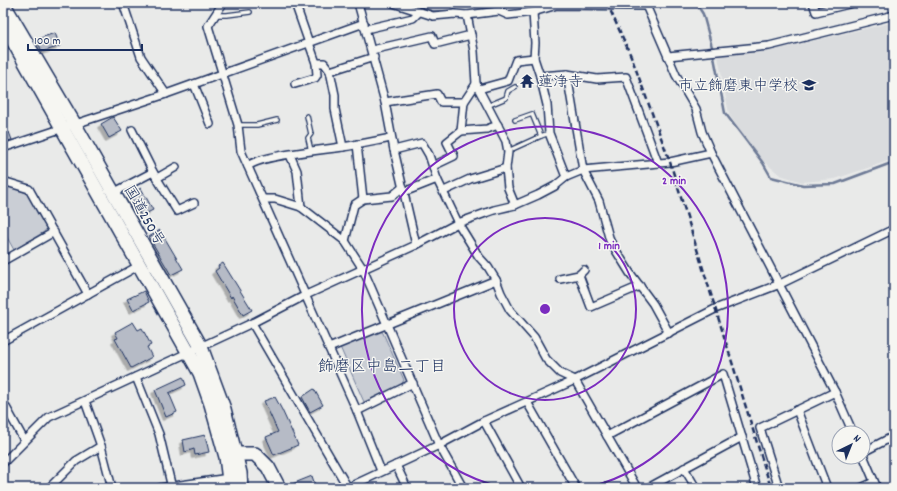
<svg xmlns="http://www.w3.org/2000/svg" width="897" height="491" viewBox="0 0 897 491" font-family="Dekko,'Klee One',sans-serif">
<defs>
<filter id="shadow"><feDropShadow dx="-3.5" dy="3.5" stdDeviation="0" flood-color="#0004"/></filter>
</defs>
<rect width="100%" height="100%" fill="#e9eae9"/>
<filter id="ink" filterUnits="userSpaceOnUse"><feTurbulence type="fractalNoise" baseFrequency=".025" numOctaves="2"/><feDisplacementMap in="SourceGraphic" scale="8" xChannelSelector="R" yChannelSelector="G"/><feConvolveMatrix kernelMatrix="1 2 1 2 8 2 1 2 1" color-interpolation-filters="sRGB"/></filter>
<g filter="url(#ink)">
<polygon fill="#dadcde" points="894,22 894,159 835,179 802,182 780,175 761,159 746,140 729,114 718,56 791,46"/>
<g fill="#caced5" stroke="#727e9a">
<polygon points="4,185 27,193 47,228 44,232 14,250 3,230 3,186"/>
<polygon points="379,330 383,333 404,380 401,385 364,402 340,347"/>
</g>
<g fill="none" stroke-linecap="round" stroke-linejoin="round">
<g stroke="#6c7995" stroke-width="2.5">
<polyline points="405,3 432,11 448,11 464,3"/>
<polyline points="696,3 703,14 712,47 725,113 763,163 771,177 803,185 835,184 894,162"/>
</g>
</g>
<g fill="#b6bbc6" stroke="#1b2f5e" filter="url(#shadow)">
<polygon points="55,33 60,46 42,52 37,39"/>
<polygon points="113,117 122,131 109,138 101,124"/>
<polygon points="9,132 12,140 4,142 3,134"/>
<polygon points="141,188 153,210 141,216 129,195"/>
<polygon points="160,230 183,269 171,275 149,237"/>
<polygon points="223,263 252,310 243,315 232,296 231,298 215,271 219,268 218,266"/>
<polygon points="144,291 149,302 133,310 127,299"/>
<polygon points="133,322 138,330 142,328 151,345 147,347 152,357 131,368 115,339 118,338 115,332"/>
<polygon points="183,377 186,385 169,393 177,412 166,417 155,390"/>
<polygon points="314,389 323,405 310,412 302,397"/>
<polygon points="275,397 282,410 298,445 274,455 266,437 278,432 264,401"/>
<polygon points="205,435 209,452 195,455 194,449 185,452 183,440"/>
<polygon points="312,476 316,488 287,488 287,486"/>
</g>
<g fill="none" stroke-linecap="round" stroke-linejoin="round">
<defs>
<g id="lane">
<polyline points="216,15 227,15 250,12"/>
<polyline points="487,106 506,98 508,91 515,87"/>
<polyline points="307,116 311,134 308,138 311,151"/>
<polyline points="515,120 532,114 541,136"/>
<polyline points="238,125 257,125 277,120"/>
<polyline points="508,151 541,136 549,133"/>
</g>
<g id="street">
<polyline points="123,3 141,57 166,94"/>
<polyline points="223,3 208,26 238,125 241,151 357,411 381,471"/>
<polyline points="295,3 316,63 317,75 315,78 295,84"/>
<polyline points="358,3 385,102 394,150 416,245"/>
<polyline points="393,3 433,16 455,14 467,15 499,11 508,15 533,12 557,5 646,6"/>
<polyline points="645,3 676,75 696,109 702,132 711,153 835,392 853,433"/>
<polyline points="813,3 816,12 853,3"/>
<polyline points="533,12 535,43 534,58 540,76 547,105 549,133 566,177"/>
<polyline points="467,15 474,51 476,84 506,141 508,152 506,168 508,188 515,205"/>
<polyline points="366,29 413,18 419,12"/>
<polyline points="372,50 432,36 435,44 471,35"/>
<polyline points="668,56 769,46 894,15"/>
<polyline points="316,63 324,63 330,71 335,95 335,109 343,147"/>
<polyline points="330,71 374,57"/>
<polyline points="567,74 583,170 599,201 610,241 630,273 653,304 669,333"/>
<polyline points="540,76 567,74 597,79 626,77 658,163"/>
<polyline points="194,84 210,124"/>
<polyline points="479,89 508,81 516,60 534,58"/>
<polyline points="385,102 437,94 441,102 464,102"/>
<polyline points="132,130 153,172 177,211 194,203"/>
<polyline points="461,131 464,102 476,84"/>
<polyline points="357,144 363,199"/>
<polyline points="3,148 166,94 364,23"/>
<polyline points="394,150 422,143 429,155 437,179 458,223 479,257 488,267 496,280 501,293 510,310 534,337 546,359 560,373 575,380 637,488"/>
<polyline points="290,155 297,171 301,207"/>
<path d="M 248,166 C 261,155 323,150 342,147 C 358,145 375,141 391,138"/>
<polyline points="433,166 454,156 447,142 461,131 487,129 498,125"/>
<polyline points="157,178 176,167"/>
<polyline points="3,181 29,189 88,294"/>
<polyline points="444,191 470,179 506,168"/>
<polyline points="404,192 437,179"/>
<polyline points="113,193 153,172"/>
<polyline points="263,199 275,199 301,207 345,241 363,269 439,445 463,488"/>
<polyline points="345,241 354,205 363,199 392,196 403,187"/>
<polyline points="3,261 54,232"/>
<polyline points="579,275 591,307 640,286"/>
<polyline points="560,279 579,275 584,270"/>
<polyline points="252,323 348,488"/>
<polyline points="3,341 140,265"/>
<polyline points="329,348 496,280"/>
<polyline points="136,377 159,434 172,488"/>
<polyline points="85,401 101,446 112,488"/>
<polyline points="3,402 24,440"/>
<polyline points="527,402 576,488"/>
<polyline points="797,410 827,488"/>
<polyline points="357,411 413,383"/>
<polyline points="484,421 521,488"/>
<polyline points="607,436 723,374 757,488"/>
<polyline points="863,452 894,436"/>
<polyline points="863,455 877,488"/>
<polyline points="3,463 49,417 252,323 306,295 416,245 458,223 494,210 515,205 538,195 555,186 566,177 583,170 670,162 711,153"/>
<polyline points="396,465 407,488"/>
<polyline points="684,468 696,488"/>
<polyline points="49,488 76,461 101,446"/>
<polyline points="160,488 229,478"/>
<polyline points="347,488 439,445 484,421 575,380 715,309 780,284 894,229"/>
<polyline points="648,488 742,437"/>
<polyline points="779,488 760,428 835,392"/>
<polyline points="861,488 874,482"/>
</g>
<g id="highway">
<polyline points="3,3 75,125 201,347 224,409 240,473 241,488"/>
<polyline points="3,23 200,373 211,404 226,457 230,488"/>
<polyline points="228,456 236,454 255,454 268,467 279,488"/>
</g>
</defs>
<use href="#lane" stroke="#1b2f5e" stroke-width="6"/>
<use href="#street" stroke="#1b2f5e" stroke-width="10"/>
<use href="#highway" stroke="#1b2f5e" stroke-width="16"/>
<use href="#lane" stroke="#f6f6f2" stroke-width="3.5"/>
<use href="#street" stroke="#f6f6f2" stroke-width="7"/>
<use href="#highway" stroke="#f6f6f2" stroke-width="13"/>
<polyline stroke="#1b2f5e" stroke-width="2.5" stroke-dasharray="6 3" stroke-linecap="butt" points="607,3 631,56 670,162 771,488"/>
</g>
</g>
<g fill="none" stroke="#7b2cbf" stroke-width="2">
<circle cx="545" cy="309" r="91"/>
<path d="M505 488A183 183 0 1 1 585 488"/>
</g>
<defs>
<symbol id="temple-bare" viewBox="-9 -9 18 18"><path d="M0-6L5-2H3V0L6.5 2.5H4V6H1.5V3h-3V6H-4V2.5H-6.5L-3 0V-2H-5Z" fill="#1b2f5e" stroke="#f6f6f2" stroke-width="2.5" paint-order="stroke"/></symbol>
<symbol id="school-bare" viewBox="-9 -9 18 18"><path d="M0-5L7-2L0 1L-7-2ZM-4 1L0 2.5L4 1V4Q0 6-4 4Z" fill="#1b2f5e" stroke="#f6f6f2" stroke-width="2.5" paint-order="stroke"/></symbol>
</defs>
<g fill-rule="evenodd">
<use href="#temple-bare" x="517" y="71" width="20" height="20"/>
<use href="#school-bare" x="799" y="75" width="20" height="20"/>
</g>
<g text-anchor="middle" stroke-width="3" stroke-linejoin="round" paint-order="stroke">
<g font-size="15" fill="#1b2f5e" stroke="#f6f6f2" text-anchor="start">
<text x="538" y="86">蓮浄寺</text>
<text x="798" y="90" text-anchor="end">市立飾磨東中学校</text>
</g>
<g font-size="15" fill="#1b2f5e" stroke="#f6f6f2">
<text transform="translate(145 215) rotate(60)" y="5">国道250号</text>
</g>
<g font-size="16" fill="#1b2f5e" stroke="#f6f6f2">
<text x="382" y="371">飾磨区中島二丁目</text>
</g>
</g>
<circle cx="545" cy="309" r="6" fill="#7b2cbf" stroke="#f6f6f2" stroke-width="2"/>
<g font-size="12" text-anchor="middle" font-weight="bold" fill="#7b2cbf" stroke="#f6f6f2" stroke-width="3" stroke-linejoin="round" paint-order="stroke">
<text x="674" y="184">2 min</text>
<text x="609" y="249">1 min</text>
</g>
<rect width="897" height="491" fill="none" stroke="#f6f6f2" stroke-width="16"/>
<rect x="8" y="8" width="881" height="475" fill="none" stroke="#1b2f5e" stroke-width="1.5" filter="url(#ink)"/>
<g transform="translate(851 445) rotate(43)"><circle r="19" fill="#f6f6f2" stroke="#9ea6b7"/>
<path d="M0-3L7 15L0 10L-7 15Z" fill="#1b2f5e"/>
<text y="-6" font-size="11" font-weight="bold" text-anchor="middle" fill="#1b2f5e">N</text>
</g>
<path d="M28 44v6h114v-6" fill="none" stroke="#1b2f5e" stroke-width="2"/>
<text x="34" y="44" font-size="12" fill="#1b2f5e" stroke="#f6f6f2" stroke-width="3" paint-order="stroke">100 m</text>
</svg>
